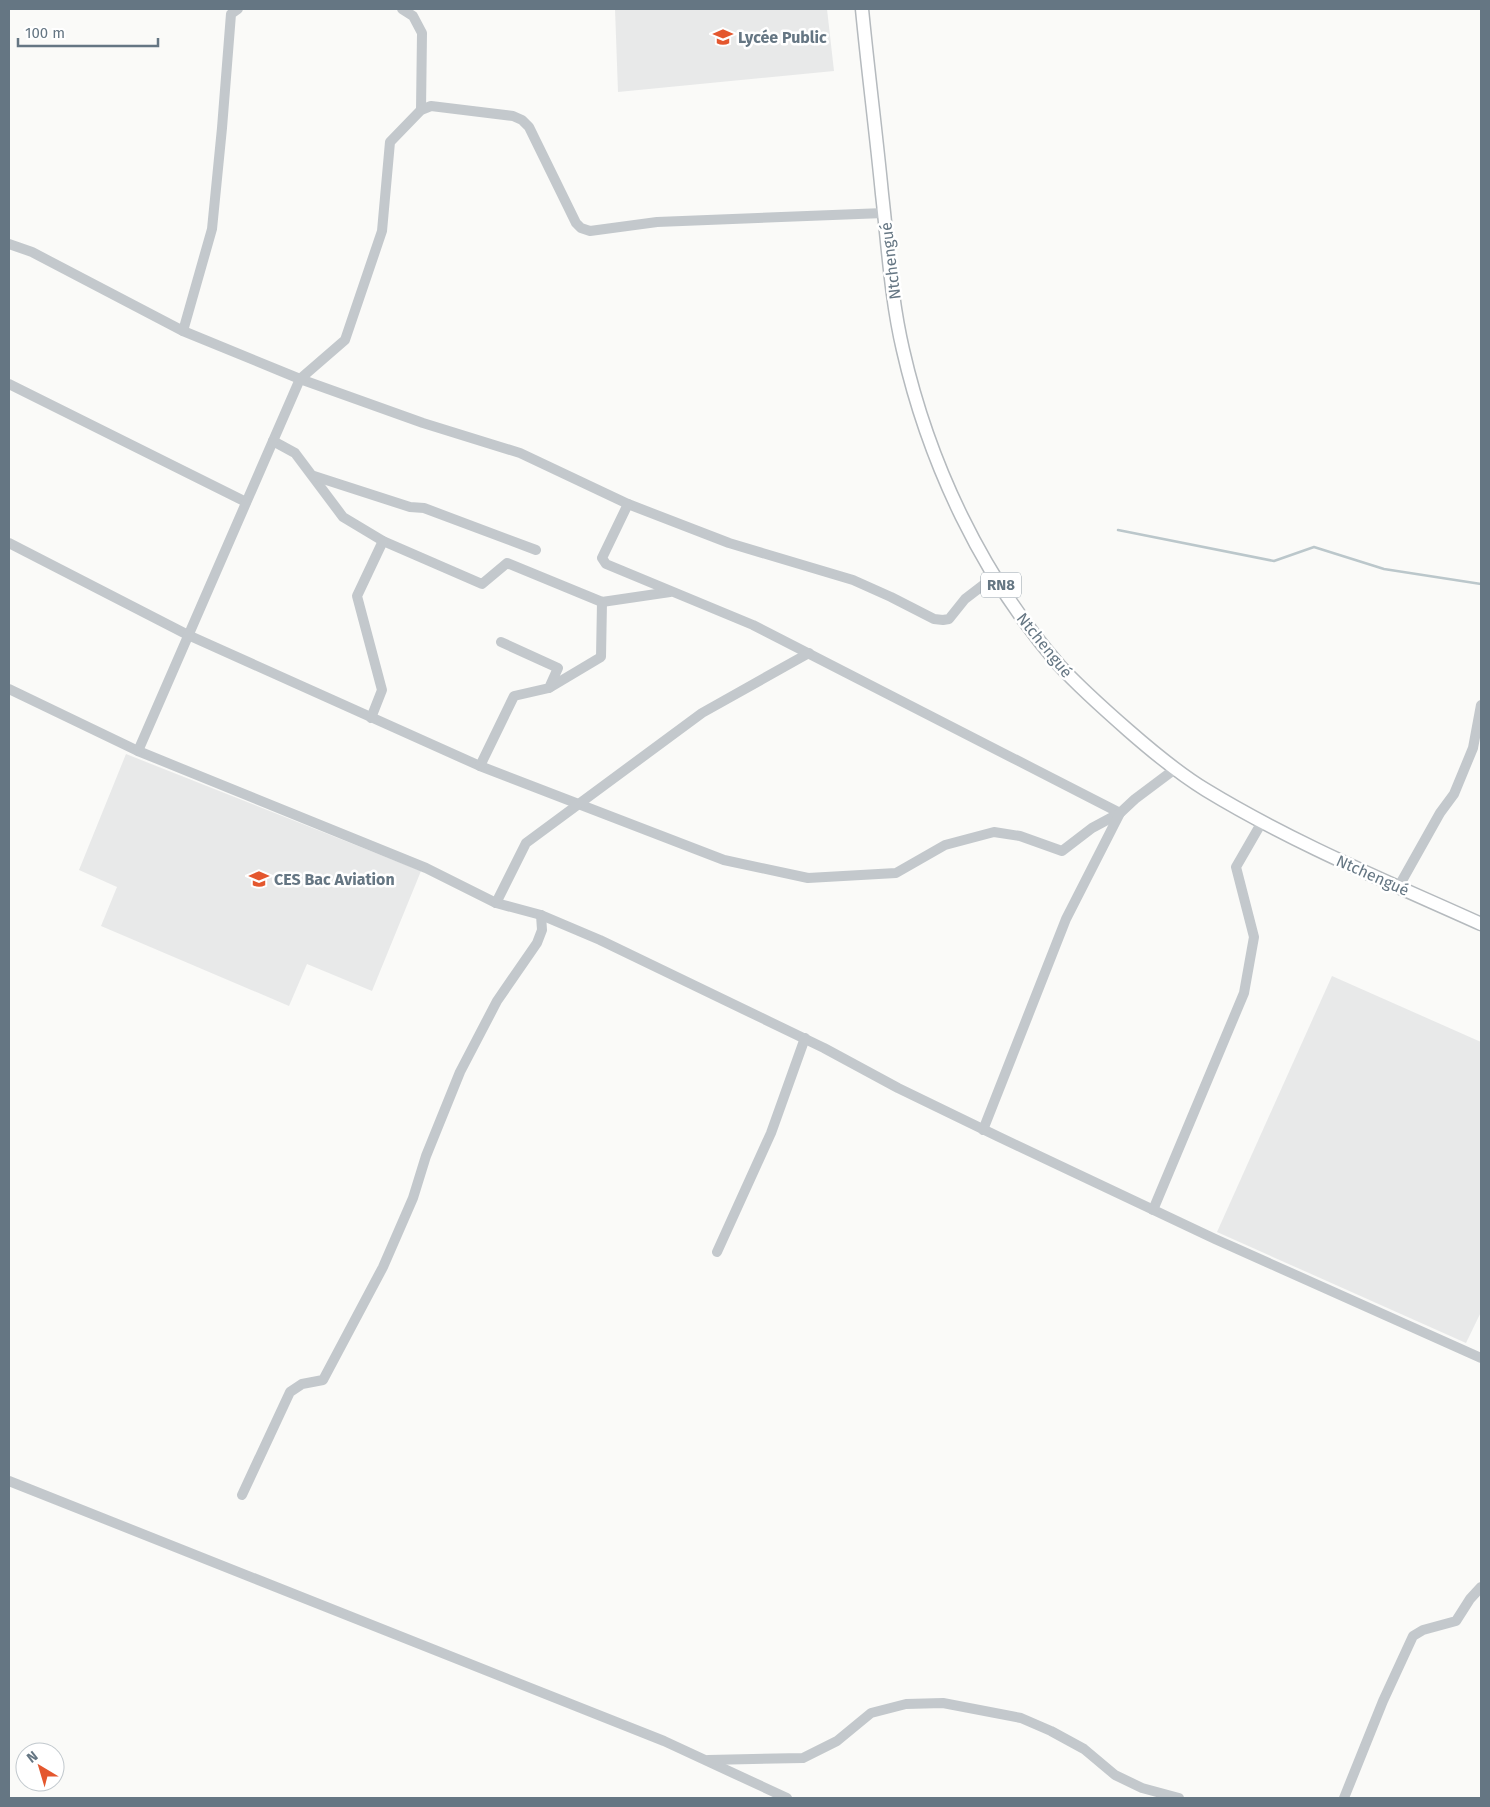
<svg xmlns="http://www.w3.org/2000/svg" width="1490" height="1807" viewBox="0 0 1490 1807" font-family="'Fira Sans',sans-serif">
<rect width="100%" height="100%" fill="#fafaf8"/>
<g fill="#e8e9e9">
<polygon points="615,9 827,9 834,71 618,92"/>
<polygon points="126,754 421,871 372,991 307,964 289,1006 101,926 117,887 79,870"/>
<polygon points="1332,976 1481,1042 1481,1312 1466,1343 1217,1232"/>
</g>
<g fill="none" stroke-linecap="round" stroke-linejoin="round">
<polyline stroke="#bbc7cb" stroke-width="2.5" points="1118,530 1274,561 1314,547 1384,569 1481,584"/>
<defs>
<path id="major" d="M 862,9 C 868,71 876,132 882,194 C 888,246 891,299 903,350 C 929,464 982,576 1059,665 C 1081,689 1105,710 1129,731 C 1153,752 1178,773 1206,790 C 1293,843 1388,882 1481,924"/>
</defs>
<use href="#major" stroke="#b5babe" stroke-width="15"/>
<g stroke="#c3c8cc" stroke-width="10">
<polyline points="402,9 413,16 422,33 421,110"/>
<polyline points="9,244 32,252 183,331 300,379 423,423 520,453 628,504 729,543 853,580 891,597 934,619 943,620 949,619 965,599 995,576"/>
<polyline points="183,331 212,229 222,128 231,14 238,9"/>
<polyline points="9,384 246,502"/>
<polyline points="273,441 295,453 343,517 383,541 482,584 507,563 602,602 670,592"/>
<polyline points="314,476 410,507 424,508 536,550"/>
<polyline points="628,504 602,558 606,564 753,625 1120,813"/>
<polyline points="9,543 188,635 480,766 724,860 808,878 896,873 945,845 994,832 1020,836 1062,851 1092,828 1120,813"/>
<polyline points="549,688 601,657 602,602"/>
<polyline points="9,689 138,751 426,868 496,903 541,915 600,940 824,1048 898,1088 997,1136 1215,1239 1481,1358"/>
<polyline points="371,718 382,690 357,596 383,541"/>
<polyline points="138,751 300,379 345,340 382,231 390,142 421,110 431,106 513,116 522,120 529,127 576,223 581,228 590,231 657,222 884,213"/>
<polyline points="480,766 514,696 549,688 558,668 501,642"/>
<polyline points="1399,886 1440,813 1454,794 1473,748 1481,705"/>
<polyline points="496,903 526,843 702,713 809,653"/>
<polyline points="983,1130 1066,919 1120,813 1135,799 1175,769"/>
<polyline points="1153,1210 1244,993 1254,937 1236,867 1262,822"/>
<polyline points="717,1252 771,1133 805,1038"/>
<polyline points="9,1481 664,1741 787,1798"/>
<polyline points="242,1495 290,1392 302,1384 323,1380 383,1267 413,1198 426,1156 460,1072 497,1001 537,943 542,930 541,915"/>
<polyline points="708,1760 803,1758 837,1741 871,1713 906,1704 943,1703 1021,1718 1051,1731 1084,1749 1115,1775 1142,1788 1179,1798"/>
<polyline points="1344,1798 1383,1701 1413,1636 1423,1630 1456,1621 1470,1599 1481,1587"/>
</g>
<use href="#major" stroke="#fff" stroke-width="12"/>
</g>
<defs>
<symbol id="school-bare" viewBox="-9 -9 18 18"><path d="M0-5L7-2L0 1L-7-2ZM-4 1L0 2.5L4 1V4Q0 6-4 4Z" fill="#e4572e" stroke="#fff" stroke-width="2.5" paint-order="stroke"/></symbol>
</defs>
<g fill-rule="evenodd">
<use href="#school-bare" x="709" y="23" width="28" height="28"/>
<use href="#school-bare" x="245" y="865" width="28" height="28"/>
</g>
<g text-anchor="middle" stroke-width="5" stroke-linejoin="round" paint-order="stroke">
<rect fill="#fff" stroke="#939fa8" stroke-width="1" x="981" y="572.5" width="40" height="25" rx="4"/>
<g font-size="15" font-weight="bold" fill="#657683">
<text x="1001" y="590">RN8</text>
</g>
<g font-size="16" font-weight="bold" fill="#657683" stroke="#fff" text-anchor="start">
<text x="738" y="43">Lycée Public</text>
<text x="274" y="885">CES Bac Aviation</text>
</g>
<g font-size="16" fill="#657683" stroke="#fff">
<text transform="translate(890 261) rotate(-97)" y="6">Ntchengué</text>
<text transform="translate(1045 645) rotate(51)" y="6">Ntchengué</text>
<text transform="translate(1373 875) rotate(24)" y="6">Ntchengué</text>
</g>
</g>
<rect width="1490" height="1807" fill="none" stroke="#657683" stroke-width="20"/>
<g transform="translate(40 1767) rotate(322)"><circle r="24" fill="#ffffff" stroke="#c1c8cd"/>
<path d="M0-4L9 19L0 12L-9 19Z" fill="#e4572e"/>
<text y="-8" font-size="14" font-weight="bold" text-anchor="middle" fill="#657683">N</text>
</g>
<path d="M18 38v8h140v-8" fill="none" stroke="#657683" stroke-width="2.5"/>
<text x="25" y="38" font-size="15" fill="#657683" stroke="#ffffff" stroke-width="4" paint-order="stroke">100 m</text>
</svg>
